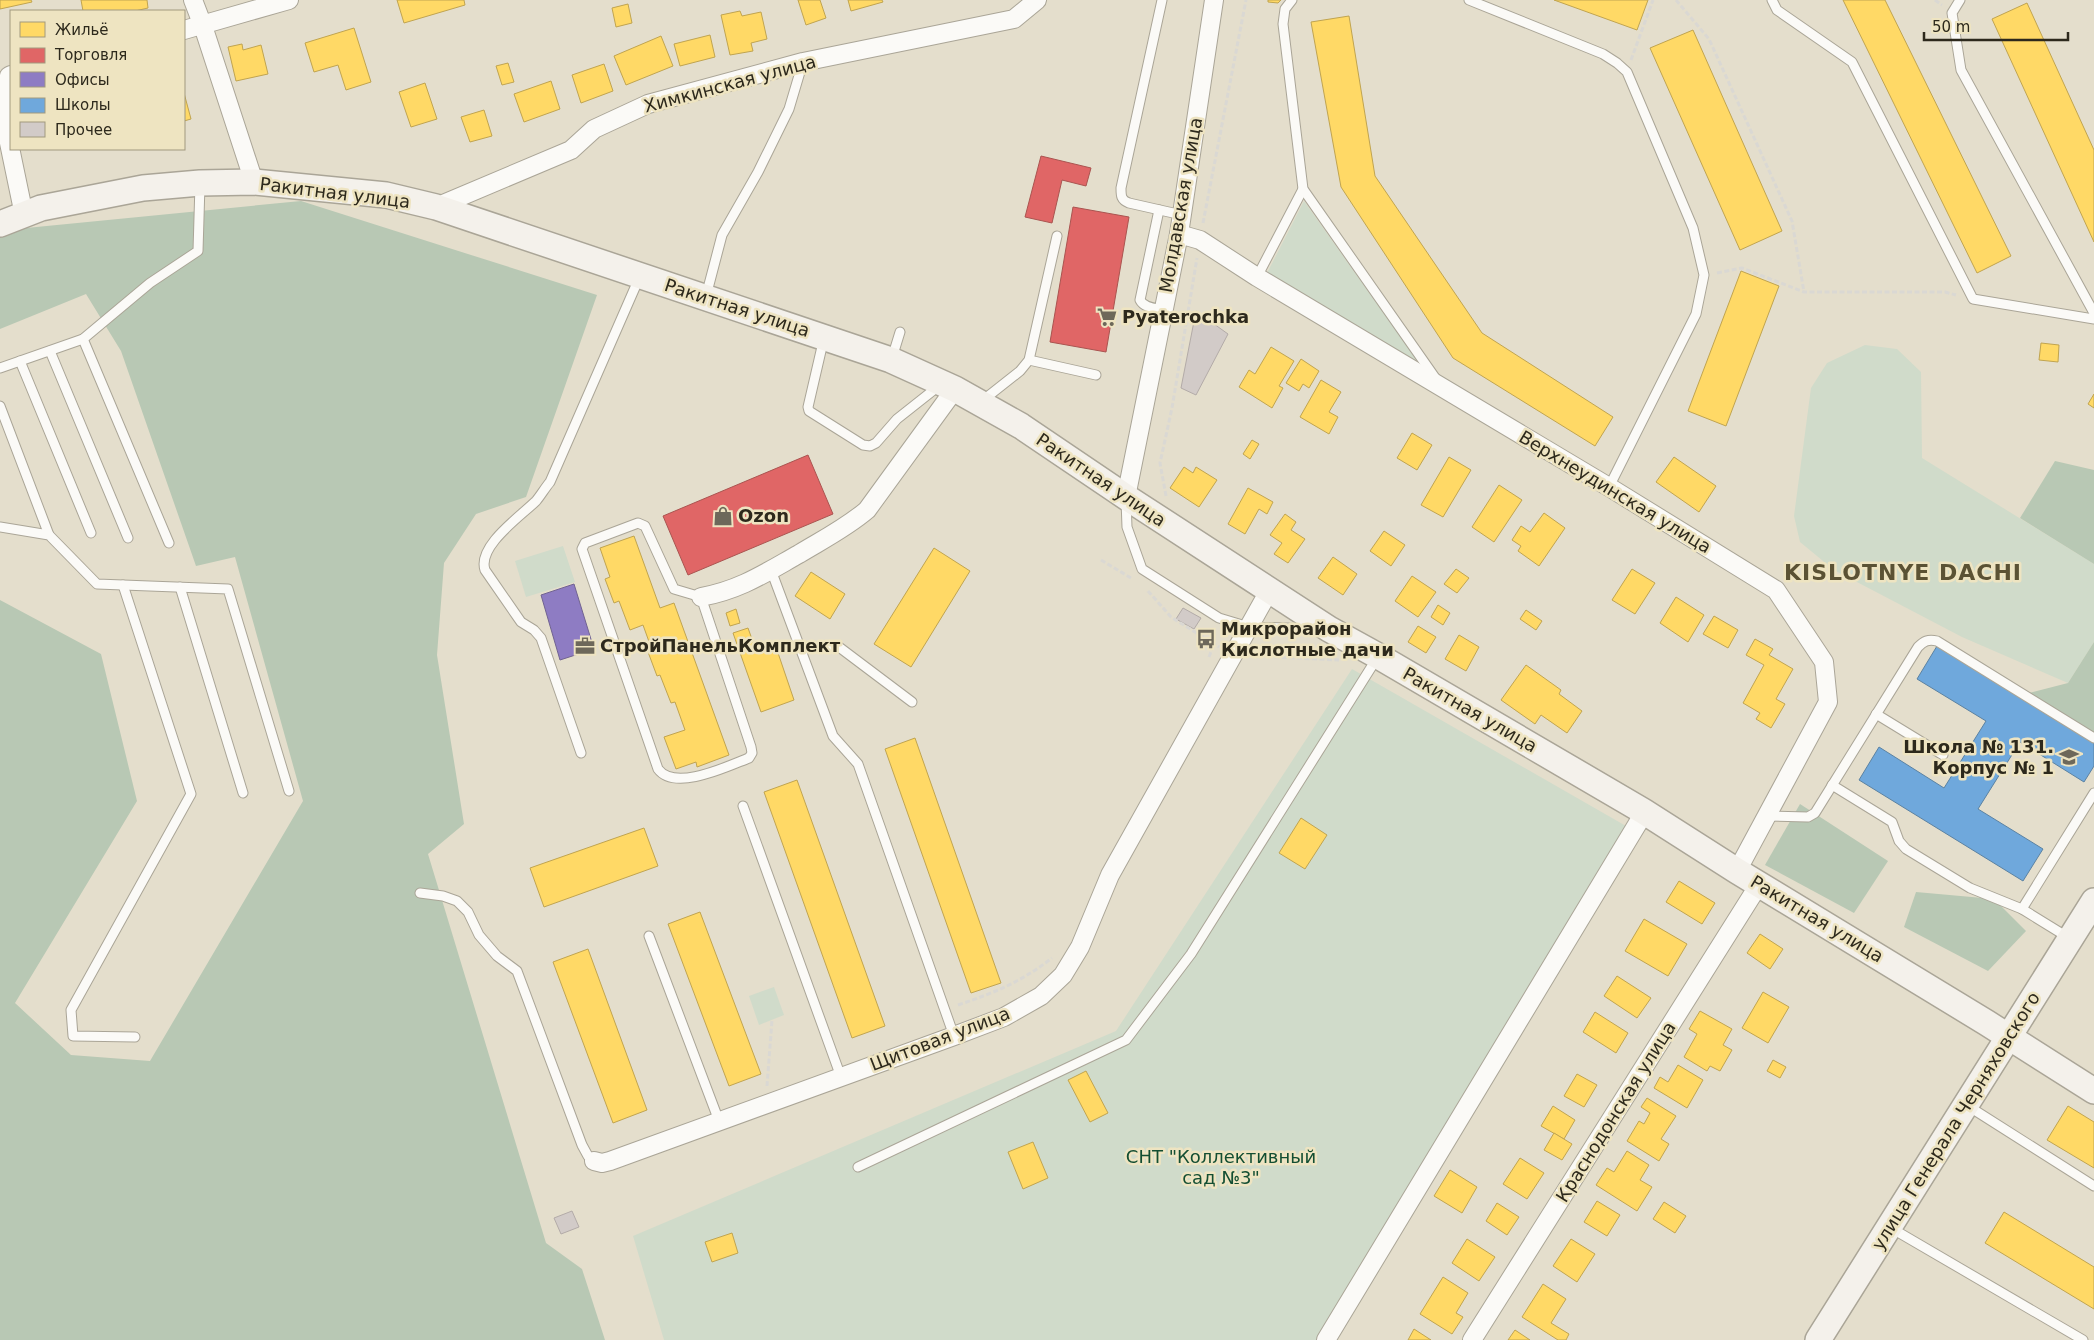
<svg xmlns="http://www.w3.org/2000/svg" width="2094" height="1340" viewBox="0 0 2094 1340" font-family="'DejaVu Sans',sans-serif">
<rect width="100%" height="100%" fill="#e4decc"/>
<g fill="#d0dbca">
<polygon points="1304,201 1421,366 1267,273"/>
<polygon points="1865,345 1897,349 1921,372 1922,458 2094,564 2094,642 2068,683 1962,637 1834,570 1800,542 1794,516 1811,388 1827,363"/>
<polygon points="563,546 575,582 526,597 515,561"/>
<polygon points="1352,669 1626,826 1318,1340 664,1340 633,1236 1116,1031"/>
<polygon points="774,987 784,1015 759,1025 749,996"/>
</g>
<g fill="#b8c8b4">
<polygon points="301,201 597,295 526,497 476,514 444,563 437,655 464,824 428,854 546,1243 582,1269 605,1340 0,1340 0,600 101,654 137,801 15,1003 71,1055 150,1061 303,801 235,557 196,566 121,351 86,294 0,329 0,238 16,229"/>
<polygon points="2055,461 2094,470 2094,564 2020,518"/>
<polygon points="2094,642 2094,744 2017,696 2068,683"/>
<polygon points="1800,804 1888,861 1854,913 1765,865"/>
<polygon points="1916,892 1994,899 2026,931 1988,971 1904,927"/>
</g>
<g fill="#ffd966" stroke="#c0a450">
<polygon points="0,0 31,0 32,2 0,9"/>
<polygon points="81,0 147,0 148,8 135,11 83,11"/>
<polygon points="397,0 464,0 465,5 404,23"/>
<polygon points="798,0 820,0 826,18 806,25"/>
<polygon points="848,0 882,0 883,2 851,11"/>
<polygon points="1268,0 1281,0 1278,3 1268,2"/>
<polygon points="1554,0 1648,0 1637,30"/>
<polygon points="1843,0 1885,0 2011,256 1977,273"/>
<polygon points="2027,3 2094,150 2094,242 1992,19"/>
<polygon points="628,4 632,23 616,27 612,8"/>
<polygon points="740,11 742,16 761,12 767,39 751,43 753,51 730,55 721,15"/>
<polygon points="1349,16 1375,176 1482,333 1613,417 1595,446 1453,358 1341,187 1311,22"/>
<polygon points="354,28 371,82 346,90 338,65 314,72 305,43"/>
<polygon points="1693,30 1782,231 1740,250 1650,48"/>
<polygon points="710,35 715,57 680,66 674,44"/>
<polygon points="661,36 673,66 626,85 614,56"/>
<polygon points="242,44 243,50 261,45 268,74 236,81 228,47"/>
<polygon points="508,63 514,82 502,85 496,66"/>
<polygon points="604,64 613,91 581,103 572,75"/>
<polygon points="551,81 560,109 524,122 514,94"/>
<polygon points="425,83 437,119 411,127 399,92"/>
<polygon points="184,93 191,119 184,121"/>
<polygon points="484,110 492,136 470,142 461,117"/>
<polygon points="1741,271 1779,286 1726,426 1688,411"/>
<polygon points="2041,343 2059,345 2058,362 2039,360"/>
<polygon points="1271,347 1294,361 1279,386 1283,388 1272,408 1239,387 1249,370 1255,374"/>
<polygon points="1301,359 1319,371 1309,388 1303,384 1299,391 1286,383"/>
<polygon points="1321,380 1341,392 1329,412 1338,417 1329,434 1300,417"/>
<polygon points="2094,394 2094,408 2088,404"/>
<polygon points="1412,433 1432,445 1417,470 1397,458"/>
<polygon points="1252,440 1259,444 1250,459 1243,454"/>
<polygon points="1449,457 1471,470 1443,517 1421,505"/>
<polygon points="1674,457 1716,486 1699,512 1656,482"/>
<polygon points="1184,467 1193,473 1196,467 1217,480 1199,507 1170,488"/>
<polygon points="1499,485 1522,500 1494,542 1472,527"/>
<polygon points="1248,488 1273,502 1267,514 1259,509 1245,534 1228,524"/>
<polygon points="1544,513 1565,528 1539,566 1518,551 1521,546 1512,540 1521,526 1530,532"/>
<polygon points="1285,514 1296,522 1291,530 1305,539 1288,563 1274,554 1282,543 1270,535"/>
<polygon points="1384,531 1405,545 1391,566 1370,551"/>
<polygon points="634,536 660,608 674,603 729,755 697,767 696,762 676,769 664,737 685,730 675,702 671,703 660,675 657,676 648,652 652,650 643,625 630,630 619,601 614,603 605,579 610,577 600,548"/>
<polygon points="934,548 970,571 911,667 874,644"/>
<polygon points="1333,557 1357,574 1343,595 1318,578"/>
<polygon points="1456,569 1469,578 1457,593 1444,584"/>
<polygon points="1632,569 1655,583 1635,614 1612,600"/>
<polygon points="811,572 845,594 830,619 795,596"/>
<polygon points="1412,576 1436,592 1418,617 1395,601"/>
<polygon points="1676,597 1704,615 1688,642 1660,623"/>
<polygon points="1438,605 1450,613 1443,625 1431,617"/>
<polygon points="736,609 740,623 730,626 726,613"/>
<polygon points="1526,610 1542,621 1536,630 1520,619"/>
<polygon points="1714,616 1738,630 1728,648 1703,634"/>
<polygon points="1418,626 1436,637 1426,653 1408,642"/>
<polygon points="748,628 757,653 776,647 794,700 761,712 733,633"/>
<polygon points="1459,635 1479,647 1466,671 1445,659"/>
<polygon points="1755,639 1773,649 1769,655 1793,669 1776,699 1785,704 1771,728 1756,719 1760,713 1743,703 1764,665 1746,655"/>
<polygon points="1526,665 1561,690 1559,694 1582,711 1567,733 1541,715 1535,724 1501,700"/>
<polygon points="915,738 1001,983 971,993 885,749"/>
<polygon points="797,780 885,1026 852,1038 764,792"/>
<polygon points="1301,818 1327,835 1305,869 1279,853"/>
<polygon points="644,828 658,866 544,907 530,868"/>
<polygon points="1679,881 1715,903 1702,924 1666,902"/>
<polygon points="700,912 761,1074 729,1086 668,924"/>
<polygon points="1644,919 1687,944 1668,976 1625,951"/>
<polygon points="1760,934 1783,949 1770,969 1747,953"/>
<polygon points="588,949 647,1110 613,1123 553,962"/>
<polygon points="1617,976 1651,998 1637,1018 1604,996"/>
<polygon points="1763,992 1789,1007 1768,1043 1742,1028"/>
<polygon points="1700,1011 1732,1029 1723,1045 1732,1050 1720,1071 1710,1066 1707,1071 1684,1057 1697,1034 1689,1029"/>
<polygon points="1595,1012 1628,1033 1616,1053 1583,1032"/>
<polygon points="1773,1060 1786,1067 1780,1078 1767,1071"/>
<polygon points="1678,1065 1703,1080 1687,1108 1654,1088 1660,1077 1668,1082"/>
<polygon points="1086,1071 1108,1113 1090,1122 1068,1080"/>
<polygon points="1577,1074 1597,1085 1584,1107 1564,1096"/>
<polygon points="1647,1098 1676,1116 1661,1139 1669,1144 1659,1161 1627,1141 1639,1121 1644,1124 1650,1113 1641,1107"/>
<polygon points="1553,1106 1575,1120 1564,1139 1541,1126"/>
<polygon points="2068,1106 2094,1122 2094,1168 2047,1140"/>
<polygon points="1554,1133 1572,1144 1562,1160 1544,1150"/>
<polygon points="1033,1142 1048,1178 1023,1189 1008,1152"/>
<polygon points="1627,1151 1649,1165 1640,1180 1652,1187 1637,1211 1596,1185 1607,1168 1614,1172"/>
<polygon points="1520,1158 1544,1173 1527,1199 1503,1184"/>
<polygon points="1450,1170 1477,1187 1462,1213 1434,1196"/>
<polygon points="1597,1201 1620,1215 1607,1236 1584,1222"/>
<polygon points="1664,1202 1686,1216 1675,1233 1653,1219"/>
<polygon points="1497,1203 1519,1217 1507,1235 1486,1221"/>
<polygon points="2004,1212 2094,1267 2094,1309 1985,1243"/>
<polygon points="732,1233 738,1253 712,1262 705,1242"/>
<polygon points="1467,1239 1495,1257 1479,1281 1452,1263"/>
<polygon points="1571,1239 1595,1254 1577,1282 1553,1266"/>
<polygon points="1443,1277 1468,1293 1456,1313 1463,1317 1452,1334 1420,1314"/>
<polygon points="1543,1284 1566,1299 1551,1323 1569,1334 1566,1340 1558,1340 1522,1317"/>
<polygon points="1414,1329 1431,1340 1408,1340"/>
<polygon points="1515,1330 1530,1340 1508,1340"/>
</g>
<g fill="#e06666" stroke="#aa5450">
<polygon points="1041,156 1091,168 1086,186 1062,180 1052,223 1025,217"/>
<polygon points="1073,207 1129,217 1106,352 1050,342"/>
<polygon points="808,455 833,514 688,575 663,516"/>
</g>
<polygon fill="#8e7cc3" stroke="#716391" points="574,584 594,649 560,660 541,595"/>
<polygon fill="#6fa8dc" stroke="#5b82a2" points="1937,646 2094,743 2094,766 2084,782 2020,742 1978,809 2043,849 2023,881 1859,780 1879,747 1944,788 1986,721 1917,679"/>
<g fill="#d2cbc8" stroke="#b3aba8">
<polygon points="1196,311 1228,334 1196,395 1181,388"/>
<polygon points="1183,608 1201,618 1194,629 1176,619"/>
<polygon points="572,1211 579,1227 561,1234 554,1218"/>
</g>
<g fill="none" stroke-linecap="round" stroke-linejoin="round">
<defs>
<g id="lane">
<path d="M 1162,0 L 1121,188 C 1121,196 1121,200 1129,203 L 1182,215"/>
<polyline points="1292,0 1285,9 1283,24 1303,189 1436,379"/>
<polyline points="1469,0 1603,54 1617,63 1627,72 1693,228 1704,275 1696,314 1609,487"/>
<polyline points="1772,0 1777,10 1852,62 1973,299 2094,319"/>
<polyline points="1960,0 1952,13 1961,70 2094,313"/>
<path d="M 1159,210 L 1140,300 C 1144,308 1155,308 1164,310"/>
<polyline points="1257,277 1303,189"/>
<polyline points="706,296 722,235 758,172 789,109 803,62"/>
<polyline points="824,338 808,407 809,411 863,445 870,446 876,443 897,419 940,385"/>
<polyline points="83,339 169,543"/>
<polyline points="50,351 128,538"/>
<polyline points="892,358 900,332"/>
<polyline points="1029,360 1096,375"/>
<polyline points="20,361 91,533"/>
<polyline points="0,368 83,339 150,283 198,251 200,184"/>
<polyline points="982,401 1020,371 1029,360 1057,236"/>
<polyline points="0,406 49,535"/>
<polyline points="1126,500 1127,527 1142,569 1219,618 1249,627 1317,629"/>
<path d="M 638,523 L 645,526 L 674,589 L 701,597 L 751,747 L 752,753 L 749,758 C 728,766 675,792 658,769 L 582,549 L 585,543 Z"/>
<polyline points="0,527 49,535 97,584 228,589 289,791"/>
<polyline points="771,570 833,736 858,764 954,1036"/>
<polyline points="123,585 191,794 71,1010 73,1036 135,1037"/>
<polyline points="180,587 243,793"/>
<polyline points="800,647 839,647 912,702"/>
<polyline points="1876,714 1943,755"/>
<path d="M 581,753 L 541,638 L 534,630 L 521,622 L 485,570 C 477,546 521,516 536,501 C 541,495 545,488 550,482 L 640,276"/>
<polyline points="1832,785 1892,822 1899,841 1906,849 1970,888 2022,909 2094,793"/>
<polyline points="743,806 841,1077"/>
<path d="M 1767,816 L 1808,817 L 1815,813 L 1918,647 C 1924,641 1928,639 1937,641 L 2094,738"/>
<polyline points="420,893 443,896 457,901 468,912 479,935 497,956 517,971 582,1145 588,1156 594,1161"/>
<polyline points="2022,909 2069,938"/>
<polyline points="649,936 719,1121"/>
<polyline points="1968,1106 2094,1186"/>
<polyline points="858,1167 1126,1040 1191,954 1377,658"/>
<polyline points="1891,1228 2083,1340"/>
</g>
<g id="street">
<polyline points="193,0 203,26 254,182"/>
<polyline points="184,30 289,0"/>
<polyline points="11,75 9,76 3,114 24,215"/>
<polyline points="436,207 571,150 594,129 648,104 803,62 1014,19 1037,0"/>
<polyline points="1179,234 1200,240 1257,277 1609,487 1776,590 1824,662 1828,702 1737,871"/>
<polyline points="1126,497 1179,234 1214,0"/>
<path d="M 701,597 C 740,590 765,573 799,554 C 822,540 846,528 867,510 L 955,389"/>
<polyline points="594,1161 602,1163 610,1161 954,1036 1004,1017 1041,996 1063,975 1080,947 1110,875 1269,591"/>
<polyline points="1326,1340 1638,823 1643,811"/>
<polyline points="1472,1340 1753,894 1758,883"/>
</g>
<g id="secondary">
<polyline points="0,224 41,208 143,188 200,183 254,182 386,195 436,207 891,360 955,389 1021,426 1126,497 1329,629 1378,656 1643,811 1737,871 1987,1023 2094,1091"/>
<polyline points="1818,1340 2094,901"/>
</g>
</defs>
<use href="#lane" stroke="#aaa597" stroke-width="11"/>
<use href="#street" stroke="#aaa597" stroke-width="20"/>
<use href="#secondary" stroke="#aaa597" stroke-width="28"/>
<g stroke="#dad8d3" stroke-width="3" stroke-dasharray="5 2.5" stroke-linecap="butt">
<polyline points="1676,0 1709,39 1792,221 1804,292"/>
<polyline points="1935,0 1942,5"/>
<polyline points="1631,60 1653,0"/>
<polyline points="1203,223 1246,0"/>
<polyline points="1717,273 1742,268 1804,292 1945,292 1956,295"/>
<polyline points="1166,496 1160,463 1172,408 1197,258"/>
<polyline points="1101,560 1131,578"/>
<polyline points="1148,591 1171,617 1219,647"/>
<polyline points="1252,656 1339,660"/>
<polyline points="1209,657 1214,644"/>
<path d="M 958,1005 C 996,992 1019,983 1052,958"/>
<polyline points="767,1086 772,1020"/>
</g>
<use href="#lane" stroke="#fbfaf7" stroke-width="9"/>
<use href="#street" stroke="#fbfaf7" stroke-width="18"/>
<use href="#secondary" stroke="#f4f1eb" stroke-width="25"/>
</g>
<defs>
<symbol id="supermarket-bare" viewBox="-9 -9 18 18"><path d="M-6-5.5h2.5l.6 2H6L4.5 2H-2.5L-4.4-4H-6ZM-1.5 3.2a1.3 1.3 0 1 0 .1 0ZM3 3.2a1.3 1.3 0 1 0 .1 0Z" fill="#6d685a" stroke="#eee4c1" stroke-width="2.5" paint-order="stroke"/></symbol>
<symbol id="shop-bare" viewBox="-9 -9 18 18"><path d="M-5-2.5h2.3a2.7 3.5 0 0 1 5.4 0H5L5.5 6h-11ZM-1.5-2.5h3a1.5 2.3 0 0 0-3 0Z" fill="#6d685a" stroke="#eee4c1" stroke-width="2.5" paint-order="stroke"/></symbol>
<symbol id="bus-bare" viewBox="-9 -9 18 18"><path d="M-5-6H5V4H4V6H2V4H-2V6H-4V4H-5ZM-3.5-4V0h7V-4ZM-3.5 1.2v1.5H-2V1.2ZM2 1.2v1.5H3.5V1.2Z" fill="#6d685a" stroke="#eee4c1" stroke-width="2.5" paint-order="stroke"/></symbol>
<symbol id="office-bare" viewBox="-9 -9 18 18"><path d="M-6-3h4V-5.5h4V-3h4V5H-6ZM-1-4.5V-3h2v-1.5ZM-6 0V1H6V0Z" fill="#6d685a" stroke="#eee4c1" stroke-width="2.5" paint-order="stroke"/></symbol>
<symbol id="school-bare" viewBox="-9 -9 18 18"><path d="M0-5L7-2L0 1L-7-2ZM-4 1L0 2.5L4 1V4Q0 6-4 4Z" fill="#6d685a" stroke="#eee4c1" stroke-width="2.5" paint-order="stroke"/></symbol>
</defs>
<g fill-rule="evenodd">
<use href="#supermarket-bare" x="1093" y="303" width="28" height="28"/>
<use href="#shop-bare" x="709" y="502" width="28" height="28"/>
<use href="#bus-bare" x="1192" y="625" width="28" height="28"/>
<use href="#office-bare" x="571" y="632" width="28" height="28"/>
<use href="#school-bare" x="2055" y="743" width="28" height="28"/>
</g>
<g text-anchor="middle" stroke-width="5" stroke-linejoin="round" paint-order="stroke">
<g font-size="18" fill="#2d291c" stroke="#eee4c1">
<text transform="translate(730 84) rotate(-15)" y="6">Химкинская улица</text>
<text transform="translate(335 193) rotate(7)" y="6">Ракитная улица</text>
<text transform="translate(1181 205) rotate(-80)" y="6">Молдавская улица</text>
<text transform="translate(737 308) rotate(18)" y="6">Ракитная улица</text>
<text transform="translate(1101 480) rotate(34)" y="6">Ракитная улица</text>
<text transform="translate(1615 492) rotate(31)" y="6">Верхнеудинская улица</text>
<text transform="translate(1470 710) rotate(30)" y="6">Ракитная улица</text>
<text transform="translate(1817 919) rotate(31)" y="6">Ракитная улица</text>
<text transform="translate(940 1039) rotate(-21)" y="6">Щитовая улица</text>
<text transform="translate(1616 1112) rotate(-58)" y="6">Краснодонская улица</text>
<text transform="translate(1956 1121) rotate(-58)" y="6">улица Генерала Черняховского</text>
</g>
<g font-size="18" font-weight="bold" fill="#2d291c" stroke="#eee4c1" text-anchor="start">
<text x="1122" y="323">Pyaterochka</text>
<text x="738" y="522">Ozon</text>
<text x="1221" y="635">Микрорайон<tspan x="1221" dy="21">Кислотные дачи</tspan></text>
<text x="600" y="652">СтройПанельКомплект</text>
<text x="2054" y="753" text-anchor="end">Школа № 131.<tspan x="2054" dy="21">Корпус № 1</tspan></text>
</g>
<g font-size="18" fill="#134e32" stroke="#eee4c1">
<text x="1221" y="1163">СНТ "Коллективный<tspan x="1221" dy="21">сад №3"</tspan></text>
</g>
<g font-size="22" font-weight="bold" letter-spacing="1" fill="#5b5234" stroke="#eee4c1">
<text x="1903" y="580">KISLOTNYE DACHI</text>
</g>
</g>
<rect x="10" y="10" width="175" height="140" fill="#eee4c1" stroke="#a1997f"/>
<rect x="20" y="22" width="25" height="15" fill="#ffd966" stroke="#a1997f"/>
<text x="55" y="35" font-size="15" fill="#2d291c">Жильё</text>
<rect x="20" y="48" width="25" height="15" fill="#e06666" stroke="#a1997f"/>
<text x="55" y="60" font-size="15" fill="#2d291c">Торговля</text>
<rect x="20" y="72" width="25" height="15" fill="#8e7cc3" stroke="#a1997f"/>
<text x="55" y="85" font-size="15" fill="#2d291c">Офисы</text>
<rect x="20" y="98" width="25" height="15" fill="#6fa8dc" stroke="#a1997f"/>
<text x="55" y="110" font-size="15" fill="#2d291c">Школы</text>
<rect x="20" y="122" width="25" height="15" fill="#d2cbc8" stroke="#a1997f"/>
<text x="55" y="135" font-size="15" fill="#2d291c">Прочее</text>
<path d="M1924 32v8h144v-8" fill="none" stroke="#2d291c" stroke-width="2.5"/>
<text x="1932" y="32" font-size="15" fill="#2d291c" stroke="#eee4c1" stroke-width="4" paint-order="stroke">50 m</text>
</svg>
